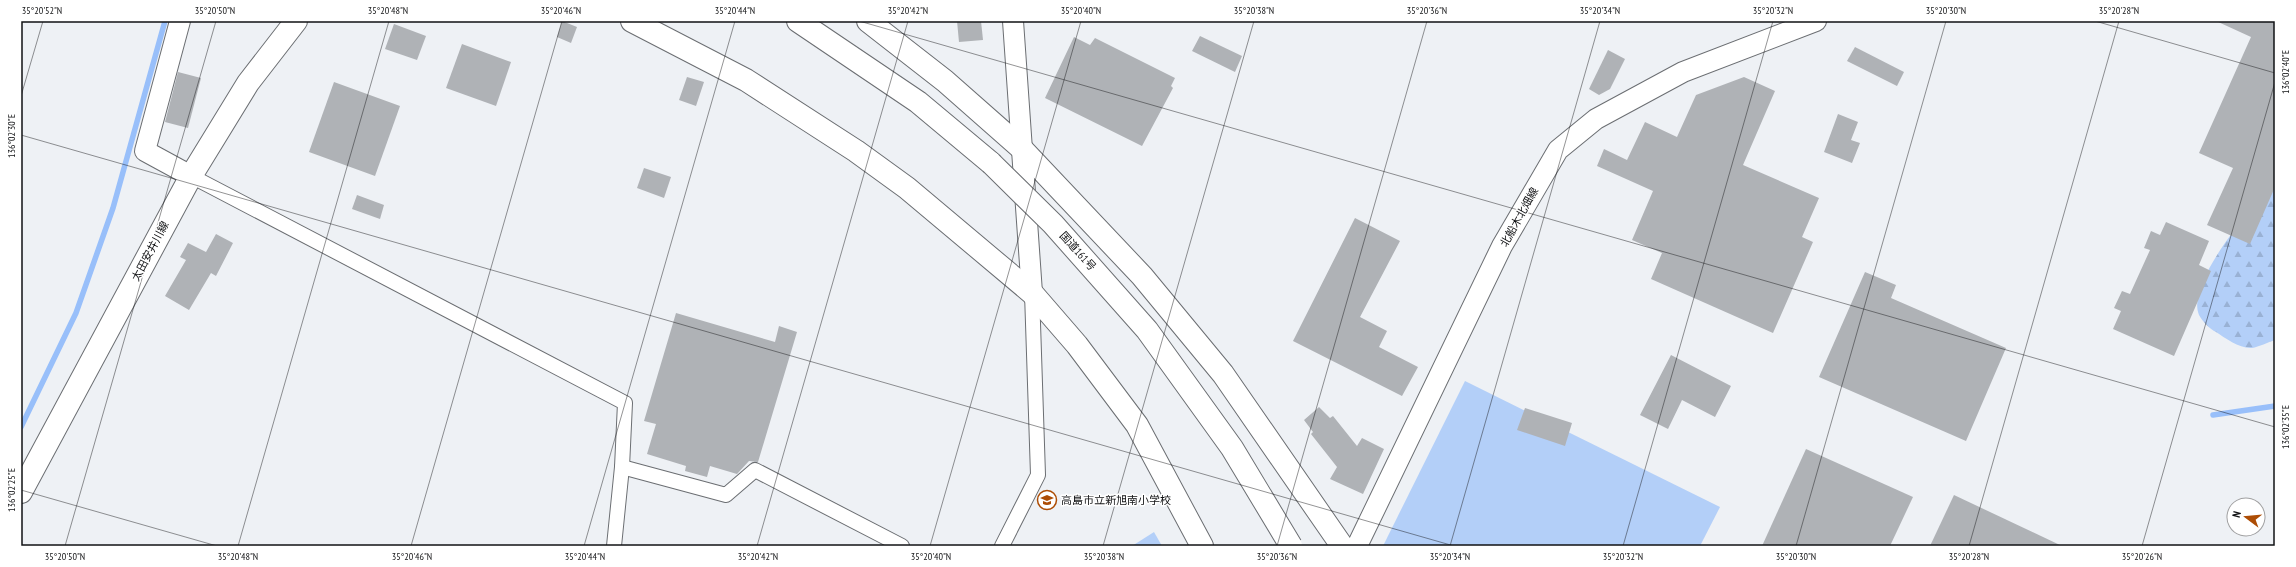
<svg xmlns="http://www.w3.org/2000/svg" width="2296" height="567" viewBox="0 0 2296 567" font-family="'PT Sans Narrow','Noto Sans JP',sans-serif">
<defs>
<pattern id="forest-firs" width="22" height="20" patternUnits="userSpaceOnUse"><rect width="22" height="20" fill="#b3cff8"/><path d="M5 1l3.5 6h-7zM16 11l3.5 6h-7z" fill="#99b1d4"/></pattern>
</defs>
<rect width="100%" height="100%" fill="#eef1f5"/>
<g fill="#b3cff8">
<polygon points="1465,381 1720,507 1700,546 1383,546"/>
<polygon points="1154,532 1162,546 1132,546"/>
</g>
<path fill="url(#forest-firs)" d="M 2275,180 L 2275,340 C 2268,342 2259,347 2252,348 C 2240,349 2225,338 2216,332 C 2210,329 2202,321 2199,315 C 2185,282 2255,204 2275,180 Z"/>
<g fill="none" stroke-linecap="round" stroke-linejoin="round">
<g stroke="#98bffa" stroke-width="5.5">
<polyline points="2213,415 2275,406"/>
<polyline points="21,427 76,313 113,208 165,21"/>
</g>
</g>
<g fill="#afb2b6">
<polygon points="562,21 577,27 571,43 557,37"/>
<polygon points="957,21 981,21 983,40 959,42"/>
<polygon points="2216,21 2275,21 2275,187 2250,244 2207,225 2233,168 2199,153 2251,37"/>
<polygon points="394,24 426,36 417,60 385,49"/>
<polygon points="1200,36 1242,56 1235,72 1192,51"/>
<polygon points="1074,37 1090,45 1095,38 1175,78 1171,86 1173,88 1142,146 1045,98"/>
<polygon points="462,44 511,62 496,106 446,88"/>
<polygon points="1855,47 1904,72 1897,86 1847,61"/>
<polygon points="1608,50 1625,59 1610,89 1599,95 1589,89"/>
<polygon points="178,72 201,78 188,128 165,122"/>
<polygon points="687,77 704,82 696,106 679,100"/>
<polygon points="1744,77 1775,91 1743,165 1819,198 1802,237 1813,242 1773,333 1651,279 1662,253 1632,240 1653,191 1597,166 1604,149 1627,160 1645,122 1677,137 1696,95"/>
<polygon points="334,82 400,106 375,176 309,152"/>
<polygon points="1838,114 1858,122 1851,140 1860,143 1852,163 1824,152"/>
<polygon points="644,168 671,177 664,198 637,188"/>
<polygon points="357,195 384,205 380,219 352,209"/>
<polygon points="1355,218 1400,241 1360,317 1387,331 1379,347 1418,367 1402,396 1293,341"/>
<polygon points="2166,222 2209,241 2199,265 2211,271 2174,356 2113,329 2121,311 2114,308 2122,291 2130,294 2150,250 2144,248 2151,231 2160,235"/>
<polygon points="216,234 233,243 216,276 211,273 189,310 165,296 186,260 180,257 188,243 206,252"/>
<polygon points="1865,272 1896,285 1891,298 2006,348 1966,441 1819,377"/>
<polygon points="676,313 775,342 779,326 797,332 758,462 749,461 737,474 710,466 707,477 685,471 686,466 647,454 656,424 644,421"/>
<polygon points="1671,355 1731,386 1715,417 1682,400 1668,429 1640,415"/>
<polygon points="1319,407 1330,418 1333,416 1357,446 1362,438 1384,449 1363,494 1330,479 1337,467 1311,434 1313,432 1304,420"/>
<polygon points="1525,408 1572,423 1565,446 1517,430"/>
<polygon points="1806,449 1913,497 1890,546 1762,546"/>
<polygon points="1954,495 2062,546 1930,546"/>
</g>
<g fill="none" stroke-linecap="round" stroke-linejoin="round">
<defs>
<g id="street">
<polyline points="191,176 625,403 622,467 614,546"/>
<polyline points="622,467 726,495 755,470 902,546"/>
<polyline points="1002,546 1038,475 1032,293"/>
</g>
<g id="secondary">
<polyline points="180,21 145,151 191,176"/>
<polyline points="1013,21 1032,293"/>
<polyline points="1357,546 1502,246 1558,150 1596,119 1683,72 1816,21"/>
</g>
<polyline id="primary" points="21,492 191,176 248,83 296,21"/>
<g id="highway">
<polyline points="632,21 746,80 856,151 907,188 1032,293 1077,345 1137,425 1202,546"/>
<polyline points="798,21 918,102 991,163"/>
<polyline points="868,21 945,81 1021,148 1142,276 1223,374 1342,546"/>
</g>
</defs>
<use href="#street" stroke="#6b6e72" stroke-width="16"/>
<use href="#secondary" stroke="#6b6e72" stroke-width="22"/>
<use href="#primary" stroke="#6b6e72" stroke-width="24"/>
<use href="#highway" stroke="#6b6e72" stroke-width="24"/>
<use href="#street" stroke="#fff" stroke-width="14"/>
<use href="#secondary" stroke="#fff" stroke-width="20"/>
<use href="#primary" stroke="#fff" stroke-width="22"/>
<use href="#highway" stroke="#fff" stroke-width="22"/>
<defs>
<polyline id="highway-bridge" points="991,163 1053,224 1147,330 1232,448 1291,546"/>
</defs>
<use href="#highway-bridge" stroke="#6b6e72" stroke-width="24" stroke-linecap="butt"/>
<use href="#highway-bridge" stroke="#fff" stroke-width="22"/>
</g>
<path fill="none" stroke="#111214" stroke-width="1" stroke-opacity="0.45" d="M 859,21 L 2275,427M 2095,21 L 2275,73M 21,96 L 43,21M 21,135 L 1454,546M 21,490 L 217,546M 65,546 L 216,21M 238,546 L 389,21M 411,546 L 562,21M 584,546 L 735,21M 757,546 L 908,21M 930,546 L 1081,21M 1103,546 L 1254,21M 1277,546 L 1427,21M 1450,546 L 1600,21M 1623,546 L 1773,21M 1796,546 L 1946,21M 1969,546 L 2119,21M 2142,546 L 2275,82"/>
<defs>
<symbol id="school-ring" viewBox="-11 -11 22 22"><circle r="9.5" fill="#fff" stroke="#ad4d05" stroke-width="1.5"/><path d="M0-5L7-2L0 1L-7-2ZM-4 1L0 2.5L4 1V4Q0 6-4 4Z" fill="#ad4d05"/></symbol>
</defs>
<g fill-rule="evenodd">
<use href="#school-ring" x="1036" y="489" width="22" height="22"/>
</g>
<g text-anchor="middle" stroke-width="3" stroke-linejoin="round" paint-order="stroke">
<g font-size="11" fill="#111214" stroke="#fff">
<text transform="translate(1519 217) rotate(-61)" y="4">北船木北畑線</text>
<text transform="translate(150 251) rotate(-62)" y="4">太田安井川線</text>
<text transform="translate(1078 251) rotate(48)" y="4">国道161号</text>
</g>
<g font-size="11" fill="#111214" stroke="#fff" text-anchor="start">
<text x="1061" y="504">高島市立新旭南小学校</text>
</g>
</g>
<rect width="2296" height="567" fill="none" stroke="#ffffff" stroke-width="44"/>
<g transform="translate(2246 517) rotate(286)"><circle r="19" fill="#ffffff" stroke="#a0a0a1"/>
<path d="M0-3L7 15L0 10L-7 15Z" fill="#ad4d05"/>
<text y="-6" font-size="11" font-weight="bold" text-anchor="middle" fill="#111214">N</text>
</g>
<rect x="22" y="22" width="2252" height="523" fill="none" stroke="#111214" stroke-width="1.5"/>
<g font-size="10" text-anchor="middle" fill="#111214">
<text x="42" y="14">35°20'52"N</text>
<text x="215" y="14">35°20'50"N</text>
<text x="388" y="14">35°20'48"N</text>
<text x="561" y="14">35°20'46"N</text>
<text x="735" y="14">35°20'44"N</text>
<text x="908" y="14">35°20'42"N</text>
<text x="1081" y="14">35°20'40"N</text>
<text x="1254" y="14">35°20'38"N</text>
<text x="1427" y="14">35°20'36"N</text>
<text x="1600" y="14">35°20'34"N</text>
<text x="1773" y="14">35°20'32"N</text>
<text x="1946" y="14">35°20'30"N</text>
<text x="2119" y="14">35°20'28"N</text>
<text transform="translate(2285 72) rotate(-90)" y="4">136°02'40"E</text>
<text transform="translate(11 136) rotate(-90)" y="4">136°02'30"E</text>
<text transform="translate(2285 427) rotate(-90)" y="4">136°02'35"E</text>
<text transform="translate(11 490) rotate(-90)" y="4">136°02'25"E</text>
<text x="65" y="560">35°20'50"N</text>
<text x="238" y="560">35°20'48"N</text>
<text x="412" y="560">35°20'46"N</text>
<text x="585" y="560">35°20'44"N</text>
<text x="758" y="560">35°20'42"N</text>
<text x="931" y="560">35°20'40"N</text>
<text x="1104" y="560">35°20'38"N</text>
<text x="1277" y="560">35°20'36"N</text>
<text x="1450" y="560">35°20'34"N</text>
<text x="1623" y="560">35°20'32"N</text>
<text x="1796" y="560">35°20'30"N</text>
<text x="1969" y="560">35°20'28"N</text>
<text x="2142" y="560">35°20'26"N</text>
</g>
</svg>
